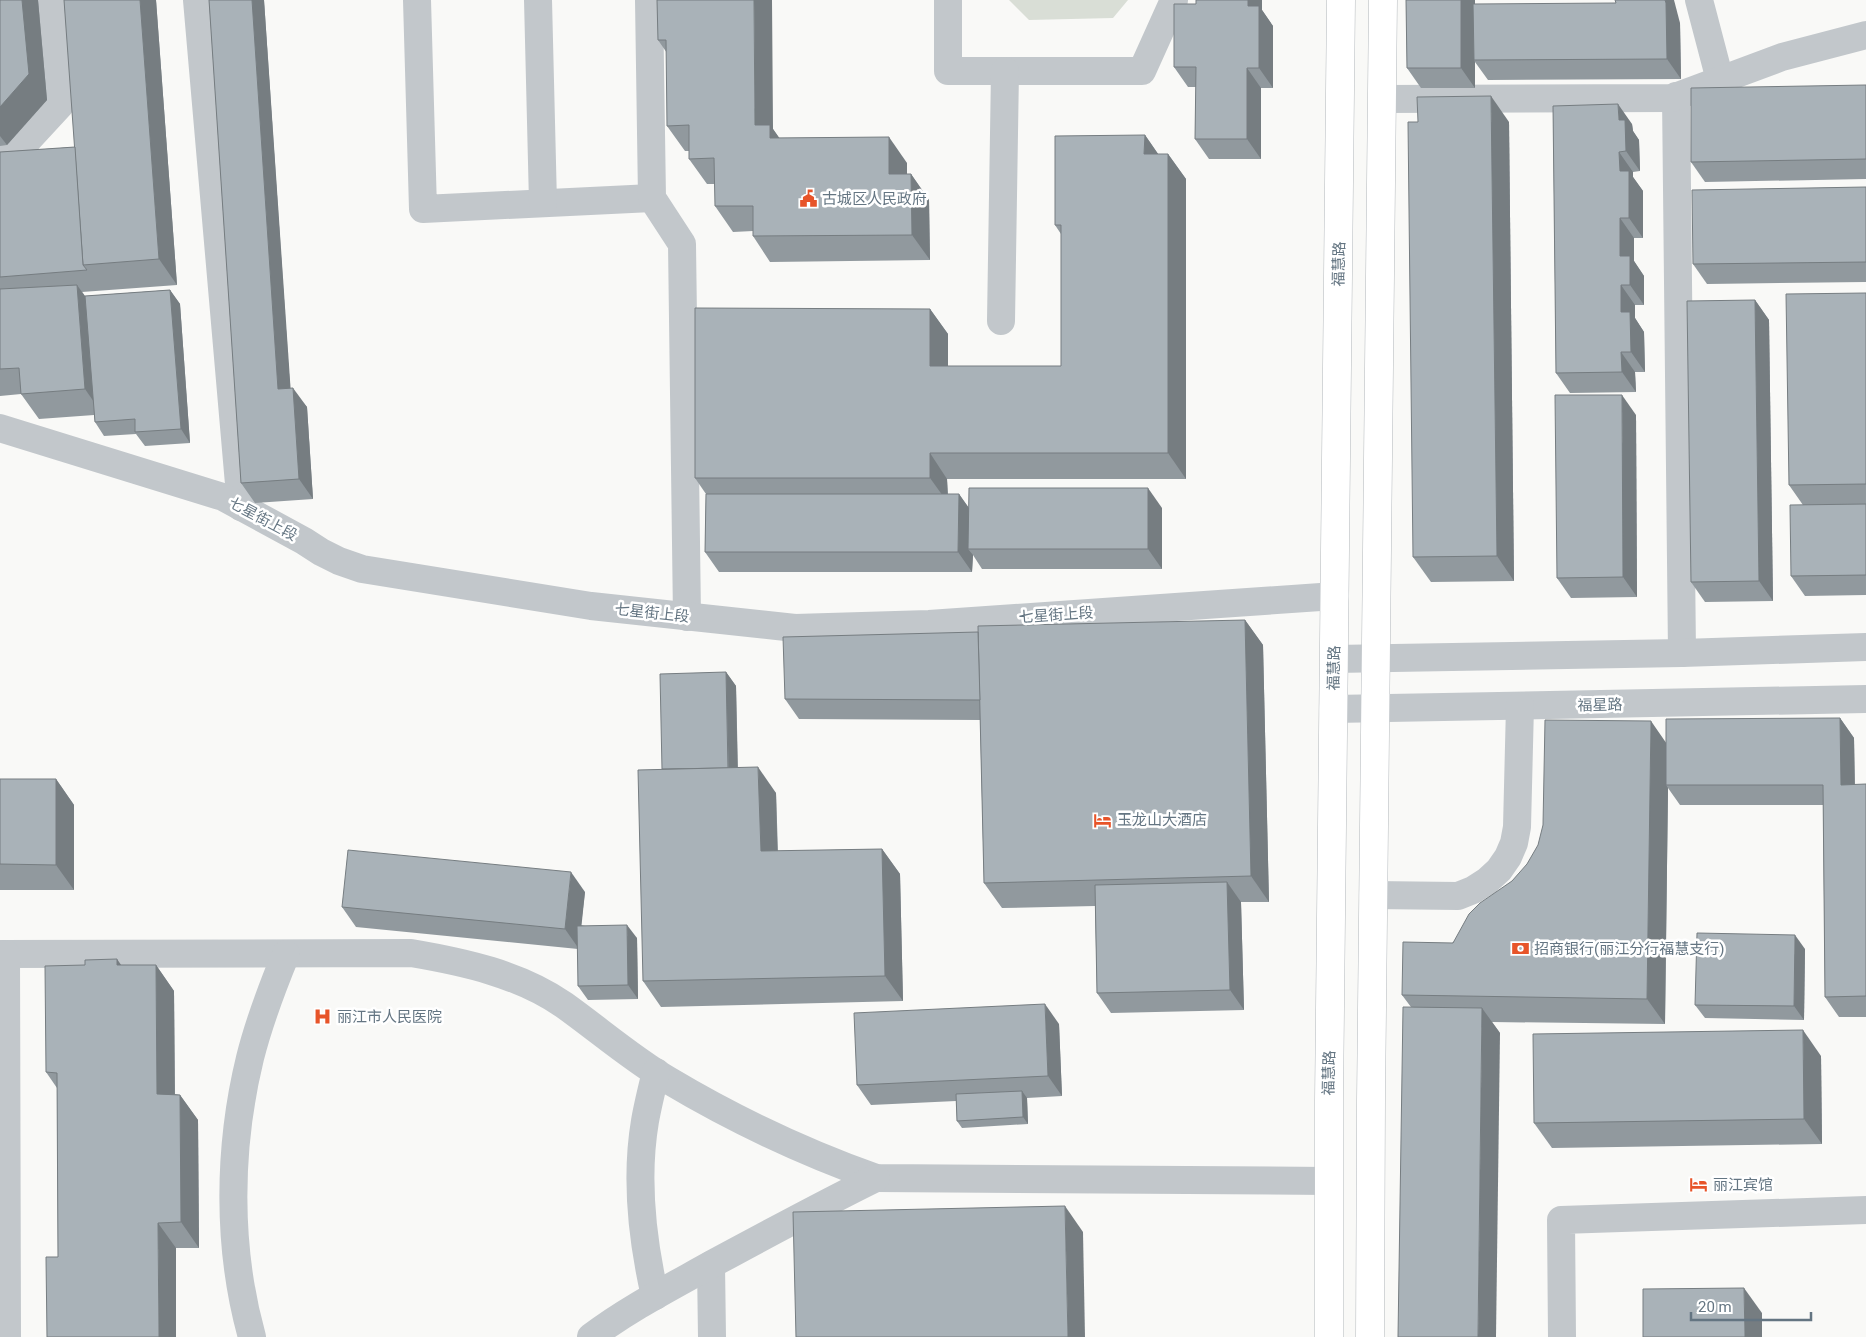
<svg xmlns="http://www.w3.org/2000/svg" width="1866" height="1337" viewBox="0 0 1866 1337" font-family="Roboto,'Noto Sans SC',sans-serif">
<rect width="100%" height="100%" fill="#f9f9f7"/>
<polygon fill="#d9ded6" points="1009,0 1128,0 1113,18 1029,20"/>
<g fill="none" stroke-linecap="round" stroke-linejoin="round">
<defs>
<g id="major">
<polyline points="1329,1337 1329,1101 1341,0"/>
<polyline points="1370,1337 1371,1101 1383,0"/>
</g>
</defs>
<use href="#major" stroke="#b4b9bd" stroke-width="29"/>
<g stroke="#c2c7cb" stroke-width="28">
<polyline points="197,0 241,507"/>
<polyline points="417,0 423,209 652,198"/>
<polyline points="538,0 543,203"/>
<polyline points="649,0 652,198 682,244 687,617"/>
<polyline points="948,0 948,71 1142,71 1174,0"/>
<polyline points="1699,0 1720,80"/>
<polyline points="1676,96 1682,653"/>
<polyline points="1382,99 1672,98 1782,57 1866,35"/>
<polyline points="0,158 12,157 60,105 50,0"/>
<polyline points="1001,321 1005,71"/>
<polyline points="0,428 223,497 304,541 321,552 339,561 362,569 591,606 795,628 929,624 1335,596"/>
<polyline points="1334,659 1682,653 1866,647"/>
<polyline points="1333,709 1866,699"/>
<polyline points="1373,895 1458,896 1473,890 1487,881 1499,870 1508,857 1514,843 1517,827 1520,706"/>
<path d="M 0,954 L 411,953 C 464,962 519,974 564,1005 C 599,1030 631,1058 668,1080 C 735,1120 803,1152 876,1178 L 1329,1181"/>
<polyline points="6,954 7,1337"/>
<polyline points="711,1265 712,1337"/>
<path d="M 655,1296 C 642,1239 635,1180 645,1121 C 648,1104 652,1088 656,1072"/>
<path d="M 252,1337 C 227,1248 228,1148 250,1058 C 259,1022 272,988 286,954"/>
<path d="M 591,1337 C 628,1309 671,1287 712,1264 C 766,1235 821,1205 876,1178"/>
<polyline points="1562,1337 1561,1220 1866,1210"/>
</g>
<use href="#major" stroke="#fff" stroke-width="28"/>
</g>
<g fill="#91999e">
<polygon points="0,0 38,0 47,100 7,145 0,146"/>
<polygon points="64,0 156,0 177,285 82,292 85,296 170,290 180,304 190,443 145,446 136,434 104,436 95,422 94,415 39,419 21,394 0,396 0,152 75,147"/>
<polygon points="209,0 264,0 290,388 307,407 313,499 255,503 241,483"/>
<polygon points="657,0 773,129 779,138 907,163 907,174 911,174 929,200 930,260 770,262 753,236 753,231 733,232 715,206 715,184 707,184 689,159 689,151 685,151 667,126 667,53 658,40"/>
<polygon points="1406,0 1475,0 1475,4 1680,23 1681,79 1488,80 1475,62 1475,88 1421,88 1407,68"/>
<polygon points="1262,10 1273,26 1273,88 1261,88 1261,159 1209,159 1195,139 1196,87 1188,87 1174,67"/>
<polygon points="1866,85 1866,179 1705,182 1691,162"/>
<polygon points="1553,106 1632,124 1633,131 1639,140 1640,171 1633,172 1633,177 1643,191 1643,238 1634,238 1634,261 1644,276 1644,305 1635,305 1635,318 1644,332 1645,372 1635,372 1636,392 1570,393 1556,373"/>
<polygon points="1418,122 1509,122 1514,581 1431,582 1413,557"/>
<polygon points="1145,135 1158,154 1168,154 1186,179 1186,479 947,479 948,494 959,494 969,508 1162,508 1162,569 982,569 973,555 972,572 719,572 705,552 706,494 695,478 930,309 948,334 948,366 1061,366 1061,234 1055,225"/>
<polygon points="1866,187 1866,282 1707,284 1693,264"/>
<polygon points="1866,293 1866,595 1805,596 1791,576 1803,505 1789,485"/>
<polygon points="1755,300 1769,320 1773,601 1705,602 1691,582"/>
<polygon points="1636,415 1637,597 1571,598 1557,578"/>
<polygon points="1245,620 1263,645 1269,902 1241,902 1244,1010 1111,1013 1097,993 1095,906 1002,908 984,883 980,720 799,719 785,699 978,632"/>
<polygon points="726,672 736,686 738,768 776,793 778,851 882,849 900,874 903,1001 661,1007 643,981 662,769"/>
<polygon points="1840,718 1854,738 1855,785 1866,784 1866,1017 1839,1017 1825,997 1823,805 1680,805 1668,788 1665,1024 1492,1022 1500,1033 1411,1007 1402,995 1512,881 1666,743"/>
<polygon points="0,779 56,779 74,805 74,890 0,890"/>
<polygon points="585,892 581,925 637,938 638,999 588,1000 578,986 578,949 356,927 342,907"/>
<polygon points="1805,949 1804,1020 1705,1018 1695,1005"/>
<polygon points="121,965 156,965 174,991 175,1094 180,1095 198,1120 199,1248 176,1248 58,1257 57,1088 46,1072"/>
<polygon points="1059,1024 1062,1096 1027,1098 1028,1124 962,1128 957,1121 956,1101 871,1105 857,1085"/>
<polygon points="1821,1056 1822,1144 1552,1148 1534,1123"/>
</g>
<g fill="#767d81">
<polygon points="22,0 38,0 47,100 7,145 0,136 0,107"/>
<polygon points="140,0 156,0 177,285 159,259"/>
<polygon points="252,0 264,0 292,409 278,389"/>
<polygon points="754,0 772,0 773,129 788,150 788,164 755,125"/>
<polygon points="1248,0 1262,0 1262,10 1273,26 1273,88 1259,68 1248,6"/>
<polygon points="1461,0 1475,0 1475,60 1474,60 1475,62 1475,88 1461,68"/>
<polygon points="1665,0 1674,0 1680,23 1681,79 1667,59"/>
<polygon points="1247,68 1261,88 1261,159 1247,139"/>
<polygon points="1491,96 1509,122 1514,581 1497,556"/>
<polygon points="1618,104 1632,124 1633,131 1639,140 1640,171 1626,151 1619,120"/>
<polygon points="1145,135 1163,161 1144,154"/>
<polygon points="889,137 907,163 907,200 889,174"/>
<polygon points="1619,152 1633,172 1633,177 1643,191 1643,238 1629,218 1620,171"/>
<polygon points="1168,154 1186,179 1186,479 1168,453"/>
<polygon points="911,174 929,200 930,260 912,235"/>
<polygon points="1620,218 1634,238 1634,261 1644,276 1644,305 1630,285 1620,256"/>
<polygon points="77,285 95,310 103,415 85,389"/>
<polygon points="1621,285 1635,305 1635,318 1644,332 1645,372 1631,352 1621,312"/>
<polygon points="170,290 180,304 190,443 181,429"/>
<polygon points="1755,300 1769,320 1773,601 1759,581"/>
<polygon points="930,309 948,334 948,392 930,366"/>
<polygon points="1621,352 1635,372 1636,392 1622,372"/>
<polygon points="293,388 307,407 313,499 299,479"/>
<polygon points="1622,395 1636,415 1637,597 1623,577"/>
<polygon points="930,453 947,479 948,503 930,478"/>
<polygon points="1148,488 1162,508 1162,569 1148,549"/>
<polygon points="959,494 973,514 968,549 973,555 972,572 958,552"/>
<polygon points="1245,620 1263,645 1269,902 1251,876"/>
<polygon points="726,672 736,686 738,793 729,779"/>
<polygon points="1840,718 1854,738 1855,805 1841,785"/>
<polygon points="1651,721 1669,747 1666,785 1668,788 1665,1024 1647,999"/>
<polygon points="758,767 776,793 778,877 761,851"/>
<polygon points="56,779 74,805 74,890 56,865"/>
<polygon points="882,849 900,874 903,1001 885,976"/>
<polygon points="571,872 585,892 579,949 565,929"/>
<polygon points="1227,882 1241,902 1244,1010 1230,990"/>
<polygon points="627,925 637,938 638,999 628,985"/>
<polygon points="1795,935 1805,949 1804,1020 1794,1006"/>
<polygon points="117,959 135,985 117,965"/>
<polygon points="156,965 174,991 175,1120 157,1094"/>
<polygon points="1045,1004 1059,1024 1062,1096 1048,1076"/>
<polygon points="1482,1008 1500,1033 1496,1337 1478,1337"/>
<polygon points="1803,1030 1821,1056 1822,1144 1804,1119"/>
<polygon points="1022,1091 1027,1098 1028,1124 1023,1117"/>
<polygon points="180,1095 198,1120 199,1248 181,1222"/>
<polygon points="1065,1206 1083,1232 1085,1337 1068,1337"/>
<polygon points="158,1223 176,1248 176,1337 159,1337"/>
<polygon points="1744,1288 1762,1313 1762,1337 1745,1337"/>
</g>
<g fill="#a9b2b8" stroke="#767d81">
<polygon points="0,0 22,0 29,74 0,107"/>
<polygon points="64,0 140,0 159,259 83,265"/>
<polygon points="209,0 252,0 278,389 293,388 299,479 241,483"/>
<polygon points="657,0 754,0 755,125 770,125 770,138 889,137 889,174 911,174 912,235 753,236 753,206 715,206 714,158 689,159 689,125 667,126 666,40 658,40"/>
<polygon points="1196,0 1248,0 1248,6 1259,6 1259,68 1247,68 1247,139 1195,139 1196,67 1174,67 1174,4 1196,4"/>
<polygon points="1406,0 1461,0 1461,68 1407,68"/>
<polygon points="1615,0 1665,0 1666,3 1667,59 1474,60 1473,4 1616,3"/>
<polygon points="1866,85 1866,159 1691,162 1691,88"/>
<polygon points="1491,96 1497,556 1413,557 1408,122 1418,122 1417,97"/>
<polygon points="1618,104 1619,120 1625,120 1626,151 1619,152 1620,171 1629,171 1629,218 1620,218 1620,256 1630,256 1630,285 1621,285 1621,312 1630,312 1631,352 1621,352 1622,372 1556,373 1553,106"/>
<polygon points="1145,135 1144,154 1168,154 1168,453 930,453 930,478 695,478 695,308 930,309 930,366 1061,366 1061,225 1055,225 1055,136"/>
<polygon points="75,147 83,265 87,270 0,277 0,152"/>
<polygon points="1866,187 1866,262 1693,264 1692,190"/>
<polygon points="77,285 85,389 21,394 19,368 0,369 0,289"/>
<polygon points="170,290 181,429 135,432 135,419 95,422 85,296"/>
<polygon points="1866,293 1866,484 1789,485 1786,294"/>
<polygon points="1755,300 1759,581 1691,582 1687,301"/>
<polygon points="1555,395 1622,395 1623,577 1557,578"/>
<polygon points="969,488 1148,488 1148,549 968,549"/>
<polygon points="706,494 959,494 958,552 705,552"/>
<polygon points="1866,504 1866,575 1791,576 1790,505"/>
<polygon points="1245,620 1251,876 984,883 978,626"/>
<polygon points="978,632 980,700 785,699 783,637"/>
<polygon points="726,672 728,768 662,769 660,674"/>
<polygon points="1840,718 1841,785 1866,784 1866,996 1825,997 1823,785 1666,785 1666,719"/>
<polygon points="1545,720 1651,721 1647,999 1402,995 1403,942 1453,943 1469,914 1480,903 1512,881 1527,864 1538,845 1543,825"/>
<polygon points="758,767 761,851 882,849 885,976 643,981 638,770"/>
<polygon points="0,779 56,779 56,865 0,864"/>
<polygon points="348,850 571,872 565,929 342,907"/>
<polygon points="1227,882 1230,990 1097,993 1095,885"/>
<polygon points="627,925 628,985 578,986 577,926"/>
<polygon points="1697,933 1795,935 1794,1006 1695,1005"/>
<polygon points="117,959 117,965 156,965 157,1094 180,1095 181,1222 158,1223 159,1337 47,1337 46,1257 58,1257 57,1073 46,1072 45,966 85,965 85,960"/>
<polygon points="1045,1004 1048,1076 857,1085 854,1013"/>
<polygon points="1403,1007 1482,1008 1478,1337 1398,1337"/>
<polygon points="1803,1030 1804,1119 1534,1123 1533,1034"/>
<polygon points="1022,1091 1023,1117 957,1121 956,1094"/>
<polygon points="1065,1206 1068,1337 796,1337 793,1212"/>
<polygon points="1744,1288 1745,1337 1643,1337 1643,1289"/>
</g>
<defs>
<symbol id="civic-bare" viewBox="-9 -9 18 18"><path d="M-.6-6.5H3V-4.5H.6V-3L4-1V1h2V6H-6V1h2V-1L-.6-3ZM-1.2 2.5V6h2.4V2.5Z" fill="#e75429" stroke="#fff" stroke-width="2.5" paint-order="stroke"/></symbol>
<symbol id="hotel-bare" viewBox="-9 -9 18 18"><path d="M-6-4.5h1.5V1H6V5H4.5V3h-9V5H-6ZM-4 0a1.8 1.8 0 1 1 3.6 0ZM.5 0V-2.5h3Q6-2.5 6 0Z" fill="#e75429" stroke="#fff" stroke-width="2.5" paint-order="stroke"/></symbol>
<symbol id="bank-bare" viewBox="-9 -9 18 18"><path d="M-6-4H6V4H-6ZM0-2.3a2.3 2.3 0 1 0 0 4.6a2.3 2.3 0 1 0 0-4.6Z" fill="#e75429" stroke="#fff" stroke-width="2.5" paint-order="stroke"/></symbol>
<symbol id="hospital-bare" viewBox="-9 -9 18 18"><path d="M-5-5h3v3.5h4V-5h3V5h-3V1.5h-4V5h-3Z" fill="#e75429" stroke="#fff" stroke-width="2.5" paint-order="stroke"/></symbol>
</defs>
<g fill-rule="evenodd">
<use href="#civic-bare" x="796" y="186" width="25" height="25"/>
<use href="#hotel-bare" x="1090" y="808" width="25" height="25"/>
<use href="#bank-bare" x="1508" y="936" width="25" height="25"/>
<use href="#hospital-bare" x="310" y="1004" width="25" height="25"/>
<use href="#hotel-bare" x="1686" y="1172" width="25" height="25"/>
</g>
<g text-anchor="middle" stroke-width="5" stroke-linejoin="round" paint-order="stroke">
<g font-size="15" fill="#647582" stroke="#fff" text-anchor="start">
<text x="822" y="204">古城区人民政府</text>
<text x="1117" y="825">玉龙山大酒店</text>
<text x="1534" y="954">招商银行(丽江分行福慧支行)</text>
<text x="337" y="1022">丽江市人民医院</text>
<text x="1713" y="1190">丽江宾馆</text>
</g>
<g font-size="15" fill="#647582" stroke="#fff">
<text transform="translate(1339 264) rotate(-89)" y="5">福慧路</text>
<text transform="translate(263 519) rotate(28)" y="5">七星街上段</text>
<text transform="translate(652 613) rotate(6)" y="5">七星街上段</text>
<text transform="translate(1056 615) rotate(-4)" y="5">七星街上段</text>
<text transform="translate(1334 668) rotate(-89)" y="5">福慧路</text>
<text transform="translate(1600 705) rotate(-1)" y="5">福星路</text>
<text transform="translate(1329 1073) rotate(-89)" y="5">福慧路</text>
</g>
</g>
<path d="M1691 1312v8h120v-8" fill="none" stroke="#647582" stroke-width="2.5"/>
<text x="1698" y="1312" font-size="15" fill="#647582" stroke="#ffffff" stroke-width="4" paint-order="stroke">20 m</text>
</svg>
